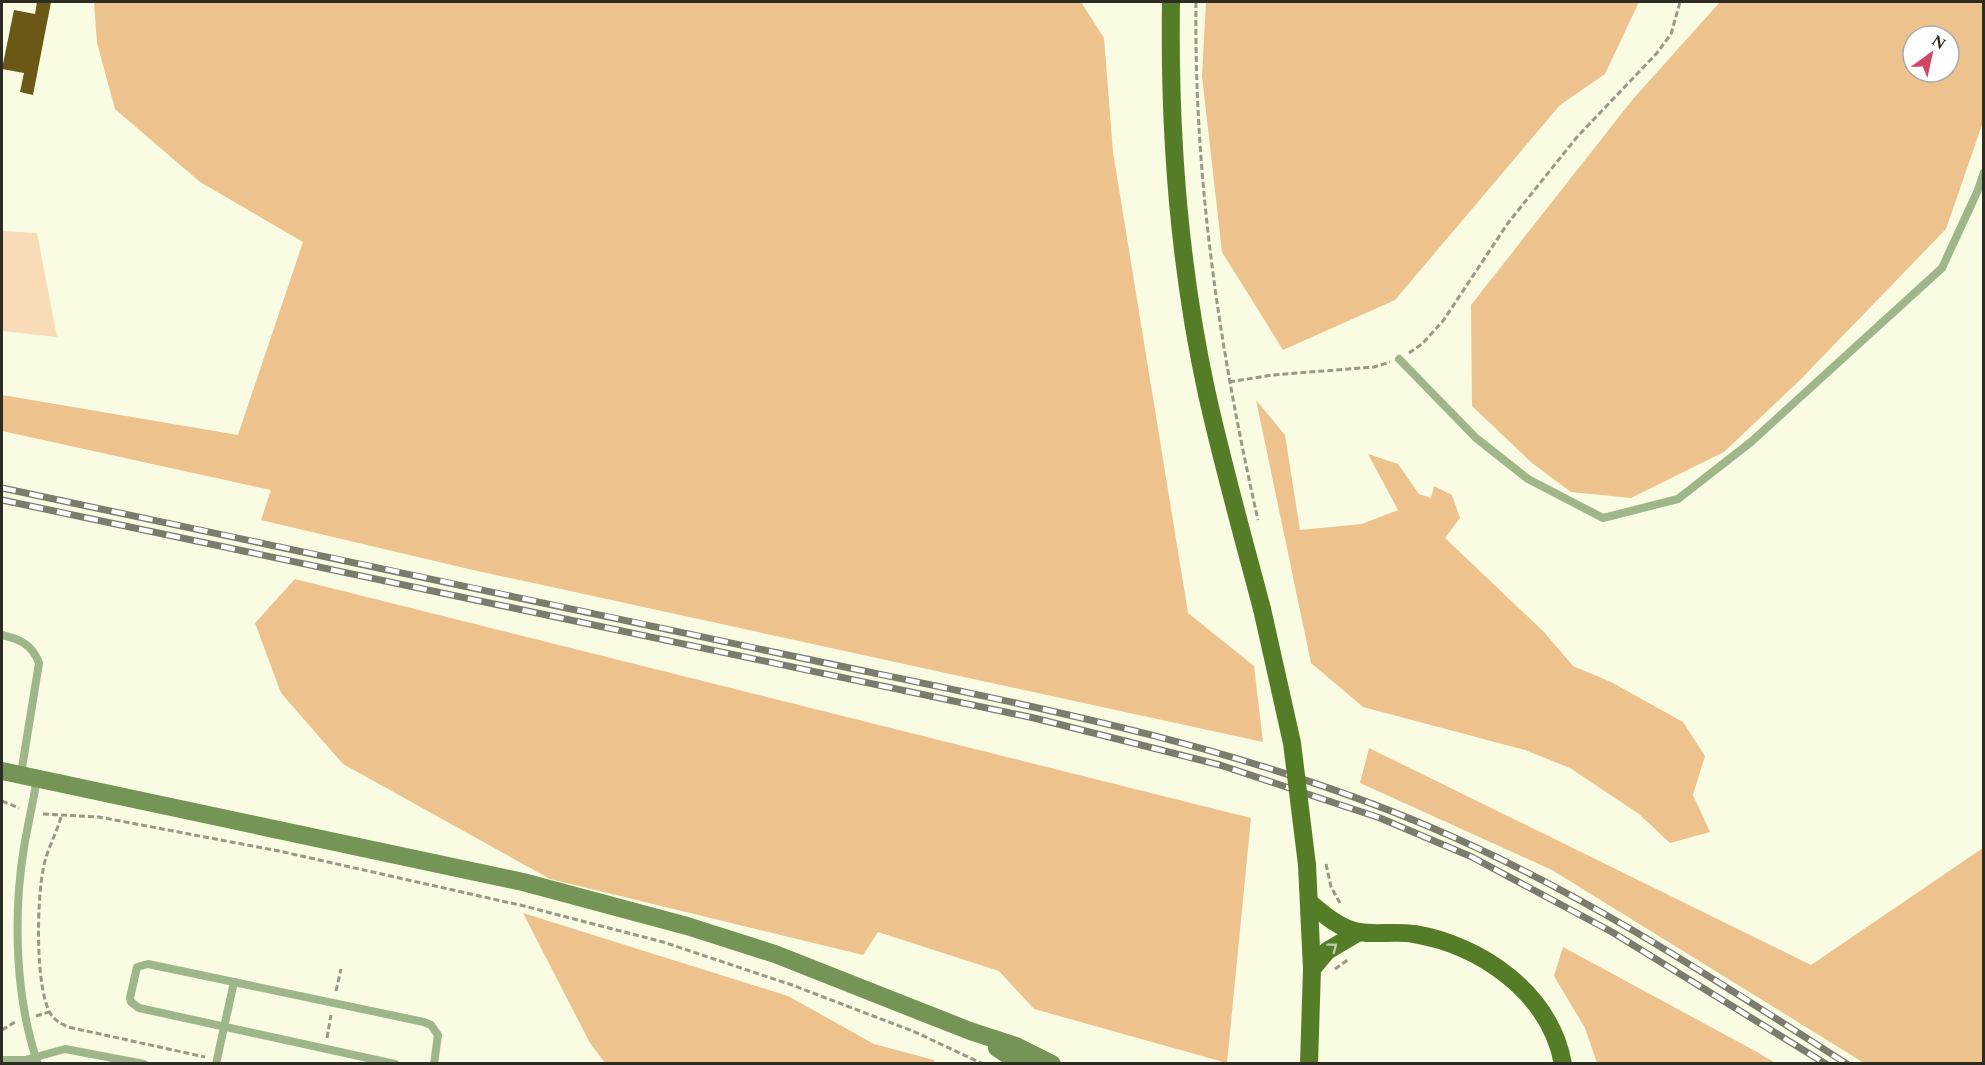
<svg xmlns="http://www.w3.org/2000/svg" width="1985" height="1065" viewBox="0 0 1985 1065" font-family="Spectral,serif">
<rect width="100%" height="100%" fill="#f9fbe3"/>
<polygon fill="#f9dbb8" points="2,231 37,233 57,337 2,331"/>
<g fill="#eec28d" fill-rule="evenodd">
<polygon points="94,2 1081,2 1104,38 1113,152 1188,613 1254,666 1263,742 473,570 261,520 271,490 2,431 2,395 238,435 303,242 200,182 115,109 97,43"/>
<polygon points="1206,2 1639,2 1605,74 1560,105 1395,300 1283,350 1222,252 1202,76"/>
<path d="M 1720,2 L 1983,2 L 1983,122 L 1946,229 L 1800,380 L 1724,452 L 1631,498 L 1571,492 L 1532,463 L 1472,406 L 1471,305 L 1633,99 ZM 1913,36 L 1949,36 L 1949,72 L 1913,72 Z"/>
<polygon points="1256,400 1285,435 1300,530 1362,524 1398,510 1368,454 1398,464 1419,494 1431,498 1434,486 1452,495 1460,518 1445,538 1544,632 1573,666 1611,682 1683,722 1705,756 1693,795 1710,832 1670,843 1639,814 1570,768 1525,750 1363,707 1311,663"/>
<polygon points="295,579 1251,818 1227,1063 1034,1009 999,971 878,932 863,955 550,879 343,764 281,693 255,623"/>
<polygon points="1369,748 1811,965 1983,848 1983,1063 1864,1063 1552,870 1360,783"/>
<polygon points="523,913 788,996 874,1044 934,1060 934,1063 605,1063 590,1043"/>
<polygon points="1563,947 1757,1052 1775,1063 1597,1063 1585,1028 1554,976"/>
</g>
<polygon fill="#6b5716" points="37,2 51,2 33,95 20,92 24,73 2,69 14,10 35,14"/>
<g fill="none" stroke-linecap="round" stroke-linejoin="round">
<g stroke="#989988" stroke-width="3" stroke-dasharray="6 3" stroke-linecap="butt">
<path d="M 1196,2 C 1194,179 1219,347 1258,520"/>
<polyline points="1409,353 1422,344 1443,321 1508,223 1577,137 1657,53 1671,34 1680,2"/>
<polyline points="1229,382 1272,375 1374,367 1390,362"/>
<polyline points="2,801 19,808"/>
<polyline points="43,814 99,817 279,851 524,906 663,942 792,985 915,1032 983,1064"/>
<path d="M 61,817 C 56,835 46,851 43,870 C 37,901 35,985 50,1013 C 54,1020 60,1023 68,1027 L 205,1057"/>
<polyline points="1326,864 1331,887 1340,903"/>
<polyline points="1335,969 1349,959"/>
<polyline points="336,991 341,969"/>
<polyline points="36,1016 49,1012"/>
<polyline points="2,1030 15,1022"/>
<polyline points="327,1038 331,1015"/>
</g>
<g stroke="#9fb68b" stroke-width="8">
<polyline points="1399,359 1476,438 1528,479 1603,518 1678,499 1751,442 1942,268 1978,190 1984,172"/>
<path d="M 2,635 C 19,639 32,644 39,663 L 21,774"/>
<path d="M 37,779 C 33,802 28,824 24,847 C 13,915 15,998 38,1064"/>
<polyline points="2,1060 25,1060 65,1049 144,1064"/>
<polyline points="216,1064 234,982"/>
<polyline points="395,1064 139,1008 131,1002 130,998 137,967 148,964 424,1022 431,1025 438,1035 434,1064"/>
</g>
<g stroke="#749555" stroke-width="18">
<polyline points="2,771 523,882 687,926 775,954 970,1031 1016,1046 1052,1064"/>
<polyline points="997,1048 1022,1064"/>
</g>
<g stroke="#557d28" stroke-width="18">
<path d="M 1171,2 C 1169,132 1179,266 1207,394 C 1223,466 1243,537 1262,609"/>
<polyline points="1307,865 1312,969 1309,1064"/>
<path d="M 1309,902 C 1323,914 1340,929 1359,932 C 1377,935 1396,931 1414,934 C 1481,945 1550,993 1563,1064"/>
<polyline points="1312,969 1327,951 1359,932"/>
</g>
<defs>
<g id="rail">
<path d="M 2,488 C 267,544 532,600 797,657 C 1010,702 1228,741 1430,827 C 1577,889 1713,978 1847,1064"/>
<polyline points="2,500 1034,718 1220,765 1380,818 1472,857 1612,932 1826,1064"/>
</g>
</defs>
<use href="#rail" stroke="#7b7c6d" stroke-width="7"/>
<use href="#rail" stroke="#fff" stroke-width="4.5" stroke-dasharray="14" stroke-linecap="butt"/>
<polyline stroke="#557d28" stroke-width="18" points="1262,609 1292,743 1307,865"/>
</g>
<defs><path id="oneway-chevron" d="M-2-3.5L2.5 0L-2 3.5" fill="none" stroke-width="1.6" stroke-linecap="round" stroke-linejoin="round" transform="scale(1.5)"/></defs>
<use stroke="#bbcba9" href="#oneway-chevron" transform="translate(1333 947) rotate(-37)"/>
<rect width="1985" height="1065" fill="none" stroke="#2c2c23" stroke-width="6"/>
<g transform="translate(1931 54) rotate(33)"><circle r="28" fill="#ffffff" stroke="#ababa7" stroke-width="1.5"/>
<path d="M0-4.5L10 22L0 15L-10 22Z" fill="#d44463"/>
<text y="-9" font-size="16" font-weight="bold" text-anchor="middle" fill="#2c2c23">N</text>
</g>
</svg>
